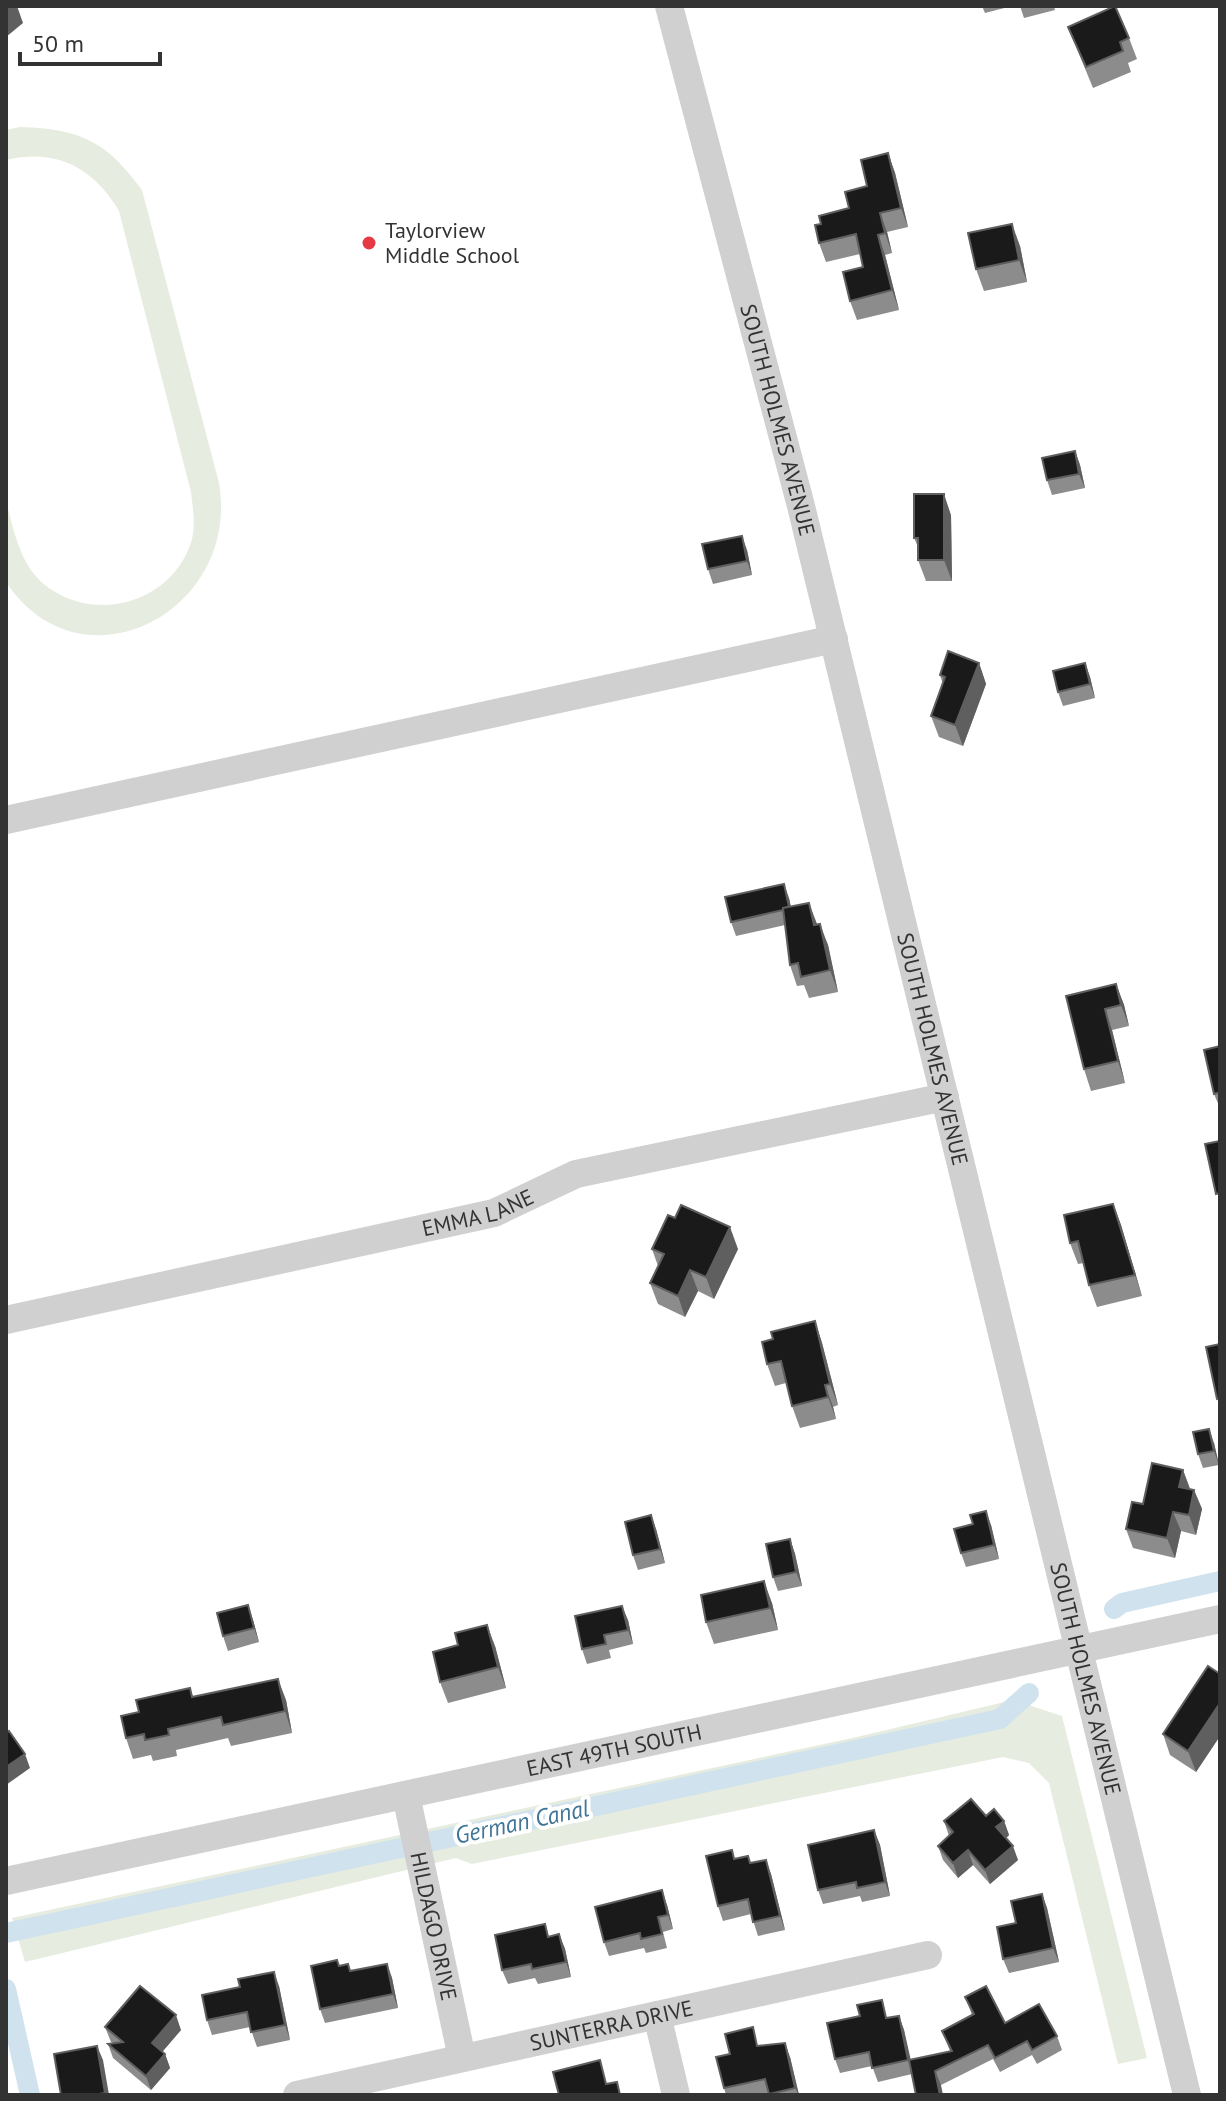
<svg xmlns="http://www.w3.org/2000/svg" width="1226" height="2101" viewBox="0 0 1226 2101" font-family="'PT Sans',sans-serif">
<rect width="100%" height="100%" fill="#fff"/>
<g fill="#e6ecdf">
<path d="M 20,127 C 81,129 106,141 142,190 L 219,483 C 241,612 81,695 6,582 L 6,501 C 14,532 21,569 49,588 C 97,622 167,603 189,548 C 197,530 193,510 191,492 L 119,211 C 94,168 56,148 6,160 L 6,130 Z"/>
<polygon points="1013,1700 1062,1716 1147,2058 1118,2064 1049,1783 1029,1763 1003,1757 472,1864 456,1858 25,1962 12,1918 857,1737"/>
</g>
<g fill="none" stroke-linecap="round" stroke-linejoin="round">
<g stroke="#cfe2ee" stroke-width="20">
<polyline points="1114,1609 1122,1603 1220,1581"/>
<polyline points="6,1933 1000,1719 1029,1693"/>
<polyline points="6,1989 30,2095"/>
</g>
<g stroke="#d0d0d0" stroke-width="28">
<path id="s1" d="M 669,6 L 801,506 L 1187,2095"/>
<polyline points="6,820 834,639"/>
<path id="s2" d="M 6,1320 L 494,1213 L 576,1174 L 945,1097"/>
<path id="s3" d="M 406,1795 L 462,2058"/>
<path id="s4" d="M 6,1881 L 1220,1619"/>
<polyline points="657,2015 676,2095"/>
<path id="s5" d="M 297,2095 L 928,1955"/>
</g>
</g>
<g fill="#8c8c8c">
<polygon points="982,6 1012,6 985,13"/>
<polygon points="1020,6 1054,6 1055,10 1024,18"/>
<polygon points="1068,27 1129,38 1137,59 1128,63 1131,72 1093,88"/>
<polygon points="888,153 895,173 908,227 887,232 892,253 885,255 899,310 857,320 850,301 863,267 860,254 826,262 819,243 821,224 849,208 867,186"/>
<polygon points="1020,246 1027,282 984,291 976,269"/>
<polygon points="1075,451 1080,465 1085,488 1052,495 1047,480"/>
<polygon points="951,515 952,581 926,581 918,560 918,547 914,538"/>
<polygon points="747,550 752,575 713,584 708,569"/>
<polygon points="979,663 986,684 963,746 939,737 931,716 943,684 940,675"/>
<polygon points="1085,663 1090,677 1095,698 1063,706 1058,692"/>
<polygon points="789,898 791,907 817,925 828,945 838,992 809,998 804,985 797,986 790,965 785,925 736,936 731,922"/>
<polygon points="1116,984 1124,1005 1129,1026 1112,1030 1125,1083 1091,1091 1084,1069 1066,996"/>
<polygon points="1220,1046 1220,1108 1214,1094"/>
<polygon points="1113,1204 1121,1225 1142,1296 1097,1307 1089,1285 1084,1263 1078,1264 1070,1243"/>
<polygon points="652,1249 738,1249 714,1299 698,1291 685,1317 658,1304 650,1283 658,1266"/>
<polygon points="815,1321 822,1343 838,1405 833,1407 836,1419 800,1428 792,1406 786,1383 775,1386 767,1364 773,1339"/>
<polygon points="1214,1443 1219,1465 1203,1468 1198,1454"/>
<polygon points="1183,1470 1190,1489 1194,1490 1202,1509 1196,1535 1181,1531 1175,1558 1133,1548 1126,1529 1143,1504"/>
<polygon points="991,1525 999,1559 966,1567 961,1553"/>
<polygon points="656,1529 665,1563 638,1570 633,1555"/>
<polygon points="790,1539 795,1554 802,1586 778,1591 773,1577"/>
<polygon points="772,1603 778,1630 714,1644 706,1622"/>
<polygon points="253,1620 259,1642 228,1651 223,1636"/>
<polygon points="628,1620 633,1644 609,1650 611,1658 587,1664 582,1649"/>
<polygon points="495,1646 506,1688 448,1703 440,1682"/>
<polygon points="1220,1674 1220,1736 1196,1772 1170,1755 1163,1734"/>
<polygon points="190,1688 193,1697 286,1700 292,1733 231,1746 228,1738 176,1750 177,1756 153,1761 151,1755 133,1759 126,1738 139,1712"/>
<polygon points="986,1816 1004,1821 1009,1835 1006,1838 1018,1860 990,1884 973,1865 958,1878 943,1860 938,1846 949,1836 944,1821"/>
<polygon points="874,1830 880,1845 890,1896 862,1902 860,1896 823,1904 818,1890"/>
<polygon points="735,1859 751,1863 771,1874 785,1930 758,1936 751,1914 723,1921 718,1906"/>
<polygon points="1042,1894 1047,1908 1059,1962 1009,1973 1003,1959 1016,1923"/>
<polygon points="667,1905 673,1929 663,1932 667,1948 646,1953 644,1948 609,1956 604,1942"/>
<polygon points="545,1924 549,1937 559,1934 565,1949 571,1977 538,1984 535,1978 508,1984 502,1970"/>
<polygon points="337,1960 339,1966 348,1964 351,1971 387,1964 392,1978 398,2008 325,2023 320,2009"/>
<polygon points="279,1986 290,2040 257,2047 250,2027 212,2035 207,2020"/>
<polygon points="965,1997 1005,2023 1057,2036 1062,2050 1037,2064 1032,2055 1000,2072 993,2059 941,2085 912,2074 878,2082 872,2066 840,2073 835,2059 888,2018 899,2016 904,2030 910,2060 950,2051 942,2031 972,2015"/>
<polygon points="105,2027 181,2030 162,2052 165,2054 170,2068 151,2090 113,2058 108,2044 113,2043 111,2042"/>
<polygon points="759,2046 790,2057 799,2095 770,2095 769,2093 762,2095 726,2095 724,2088"/>
</g>
<g fill="#5f5f5f">
<polygon points="6,6 17,6 23,23 6,37"/>
<polygon points="888,153 895,173 908,227 901,208"/>
<polygon points="880,213 887,232 892,253 885,233"/>
<polygon points="1012,224 1020,246 1027,282 1019,260"/>
<polygon points="878,235 885,255 899,310 892,290"/>
<polygon points="1075,451 1080,465 1085,488 1079,474"/>
<polygon points="944,494 951,515 952,581 944,560"/>
<polygon points="742,536 747,550 752,575 747,561"/>
<polygon points="979,663 986,684 963,746 955,725"/>
<polygon points="1085,663 1090,677 1095,698 1090,684"/>
<polygon points="784,884 789,898 794,923 789,909"/>
<polygon points="809,903 817,924 822,947 814,925"/>
<polygon points="820,924 828,945 838,992 830,970"/>
<polygon points="1116,984 1124,1005 1129,1026 1121,1005"/>
<polygon points="1105,1009 1112,1030 1125,1083 1118,1061"/>
<polygon points="1113,1204 1121,1225 1142,1296 1135,1275"/>
<polygon points="730,1227 738,1249 714,1299 706,1277"/>
<polygon points="690,1270 698,1291 685,1317 678,1296"/>
<polygon points="815,1321 822,1343 838,1405 830,1384"/>
<polygon points="825,1385 833,1407 836,1419 828,1397"/>
<polygon points="1209,1429 1214,1443 1219,1465 1214,1451"/>
<polygon points="1183,1470 1190,1489 1179,1487"/>
<polygon points="1194,1490 1202,1509 1196,1535 1189,1515"/>
<polygon points="986,1511 991,1525 999,1559 994,1545"/>
<polygon points="1173,1512 1181,1531 1175,1558 1167,1538"/>
<polygon points="651,1515 656,1529 665,1563 660,1549"/>
<polygon points="790,1539 795,1554 802,1586 796,1572"/>
<polygon points="764,1581 772,1603 778,1630 770,1608"/>
<polygon points="248,1605 253,1620 259,1642 254,1628"/>
<polygon points="622,1606 628,1620 633,1644 628,1630"/>
<polygon points="487,1625 495,1646 506,1688 498,1667"/>
<polygon points="278,1679 286,1700 292,1733 285,1711"/>
<polygon points="1220,1703 1220,1736 1196,1772 1188,1751"/>
<polygon points="25,1754 30,1768 6,1785 6,1767"/>
<polygon points="1004,1821 1009,1835 1002,1842 996,1827"/>
<polygon points="874,1830 880,1845 890,1896 885,1882"/>
<polygon points="1013,1846 1018,1860 990,1884 985,1870"/>
<polygon points="968,1850 973,1865 958,1878 953,1863"/>
<polygon points="766,1860 771,1874 785,1930 780,1916"/>
<polygon points="662,1890 667,1905 673,1929 668,1915"/>
<polygon points="1042,1894 1047,1908 1059,1962 1053,1948"/>
<polygon points="559,1934 565,1949 571,1977 566,1962"/>
<polygon points="387,1964 392,1978 398,2008 393,1994"/>
<polygon points="274,1972 279,1986 290,2040 285,2025"/>
<polygon points="176,2015 181,2030 157,2058 152,2043"/>
<polygon points="899,2016 904,2030 914,2074 908,2060"/>
<polygon points="785,2043 790,2057 799,2095 795,2088"/>
<polygon points="97,2046 103,2060 109,2095 106,2095 105,2093"/>
<polygon points="165,2054 170,2068 151,2090 146,2076"/>
<polygon points="935,2071 941,2085 943,2095 940,2095"/>
</g>
<g fill="#1a1a1a" stroke="#5f5f5f" stroke-width="2">
<polygon points="1115,6 1129,38 1120,42 1123,51 1086,67 1068,27"/>
<polygon points="888,153 901,208 880,213 885,233 878,235 892,290 850,301 843,272 863,267 856,234 819,243 815,225 821,224 819,216 849,208 845,192 867,186 861,160"/>
<polygon points="1012,224 1019,260 976,269 968,233"/>
<polygon points="1075,451 1079,474 1047,480 1042,458"/>
<polygon points="914,494 944,494 944,560 918,560 918,538 914,538"/>
<polygon points="742,536 747,561 708,569 702,544"/>
<polygon points="948,651 979,663 955,725 931,716 945,677 940,675"/>
<polygon points="1085,663 1090,684 1058,692 1053,671"/>
<polygon points="784,884 789,907 783,908 783,910 731,922 725,897"/>
<polygon points="809,903 814,925 820,924 830,970 801,977 798,963 790,965 783,908"/>
<polygon points="1116,984 1121,1005 1105,1009 1118,1061 1084,1069 1066,996"/>
<polygon points="1220,1046 1220,1092 1214,1094 1204,1050"/>
<polygon points="1220,1141 1220,1193 1216,1194 1205,1144"/>
<polygon points="1113,1204 1135,1275 1089,1285 1078,1241 1070,1243 1064,1215"/>
<polygon points="681,1205 730,1227 706,1277 690,1270 678,1296 650,1283 664,1254 652,1249 668,1215 675,1218"/>
<polygon points="815,1321 830,1384 825,1385 828,1397 792,1406 781,1361 767,1364 762,1342 773,1339 771,1332"/>
<polygon points="1220,1344 1220,1398 1217,1399 1206,1347"/>
<polygon points="1209,1429 1214,1451 1198,1454 1193,1432"/>
<polygon points="1152,1463 1183,1470 1179,1487 1194,1490 1189,1515 1173,1512 1167,1538 1126,1529 1132,1502 1143,1504"/>
<polygon points="986,1511 994,1545 961,1553 954,1529 973,1524 970,1515"/>
<polygon points="651,1515 660,1549 633,1555 625,1522"/>
<polygon points="790,1539 796,1572 773,1577 766,1544"/>
<polygon points="764,1581 770,1608 706,1622 701,1595"/>
<polygon points="248,1605 254,1628 223,1636 217,1613"/>
<polygon points="622,1606 628,1630 604,1635 606,1644 582,1649 575,1616"/>
<polygon points="487,1625 498,1667 440,1682 433,1652 458,1645 455,1633"/>
<polygon points="1208,1666 1220,1674 1220,1703 1188,1751 1163,1734"/>
<polygon points="278,1679 285,1711 223,1725 221,1717 168,1729 169,1735 145,1740 144,1734 126,1738 121,1716 139,1712 136,1700 190,1688 192,1697"/>
<polygon points="9,1731 25,1754 6,1767 6,1733"/>
<polygon points="971,1799 986,1816 994,1809 1004,1821 996,1827 1013,1846 985,1870 968,1850 953,1863 938,1846 953,1832 944,1821"/>
<polygon points="874,1830 885,1882 857,1888 856,1882 818,1890 808,1845"/>
<polygon points="732,1850 734,1859 748,1856 750,1863 766,1860 780,1916 753,1922 748,1899 718,1906 706,1856"/>
<polygon points="662,1890 668,1915 658,1917 662,1934 641,1939 640,1933 604,1942 595,1907"/>
<polygon points="1042,1894 1053,1948 1003,1959 997,1927 1016,1923 1011,1901"/>
<polygon points="545,1924 548,1937 559,1934 566,1962 532,1969 531,1964 502,1970 495,1935"/>
<polygon points="337,1960 339,1966 348,1964 350,1971 387,1964 393,1994 320,2009 311,1966"/>
<polygon points="274,1972 285,2025 251,2032 247,2012 207,2020 202,1995 240,1987 238,1979"/>
<polygon points="140,1986 176,2015 152,2043 165,2054 146,2076 108,2044 123,2042 105,2027"/>
<polygon points="986,1986 1005,2023 1039,2004 1057,2036 1032,2050 1027,2041 995,2058 988,2045 935,2071 940,2095 916,2095 909,2060 952,2051 942,2031 974,2014 965,1997"/>
<polygon points="882,2000 886,2018 899,2016 908,2060 872,2068 869,2052 835,2059 827,2023 860,2016 857,2005"/>
<polygon points="753,2027 757,2046 785,2043 795,2088 769,2094 765,2079 724,2088 716,2057 730,2054 725,2034"/>
<polygon points="97,2046 105,2093 93,2095 61,2095 54,2054"/>
<polygon points="600,2060 606,2084 617,2082 620,2095 559,2095 553,2072"/>
</g>
<circle fill="#e63946" stroke="#fff" stroke-width="3" cx="369" cy="243" r="8"/>
<g text-anchor="middle" stroke-width="8" stroke-linejoin="round" paint-order="stroke">
<g font-size="22" fill="#333" stroke="#fff" text-anchor="start">
<text x="385" y="238">Taylorview<tspan x="385" dy="25">Middle School</tspan></text>
</g>
<g font-size="22" fill="#333" stroke="#fff">
<text dy="8" stroke="none"><textPath href="#s1" startOffset="428">SOUTH HOLMES AVENUE</textPath></text>
<text dy="8" stroke="none"><textPath href="#s1" startOffset="1076">SOUTH HOLMES AVENUE</textPath></text>
<text dy="8" stroke="none"><textPath href="#s2" startOffset="484">EMMA LANE</textPath></text>
<text dy="8" stroke="none"><textPath href="#s1" startOffset="1724">SOUTH HOLMES AVENUE</textPath></text>
<text dy="8" stroke="none"><textPath href="#s4" startOffset="622">EAST 49TH SOUTH</textPath></text>
<text dy="8" stroke="none"><textPath href="#s3" startOffset="134">HILDAGO DRIVE</textPath></text>
<text dy="8" stroke="none"><textPath href="#s5" startOffset="322">SUNTERRA DRIVE</textPath></text>
</g>
<g font-size="24" font-style="italic" fill="#3f7597" stroke="#fff">
<text transform="translate(522 1822) rotate(-12)" y="8">German Canal</text>
</g>
</g>
<rect width="1226" height="2101" fill="none" stroke="#333333" stroke-width="16"/>
<path d="M20 52v12h140v-12" fill="none" stroke="#333333" stroke-width="4"/>
<text x="32" y="52" font-size="24" fill="#333333" stroke="#ffffff" stroke-width="6" paint-order="stroke">50 m</text>
</svg>
